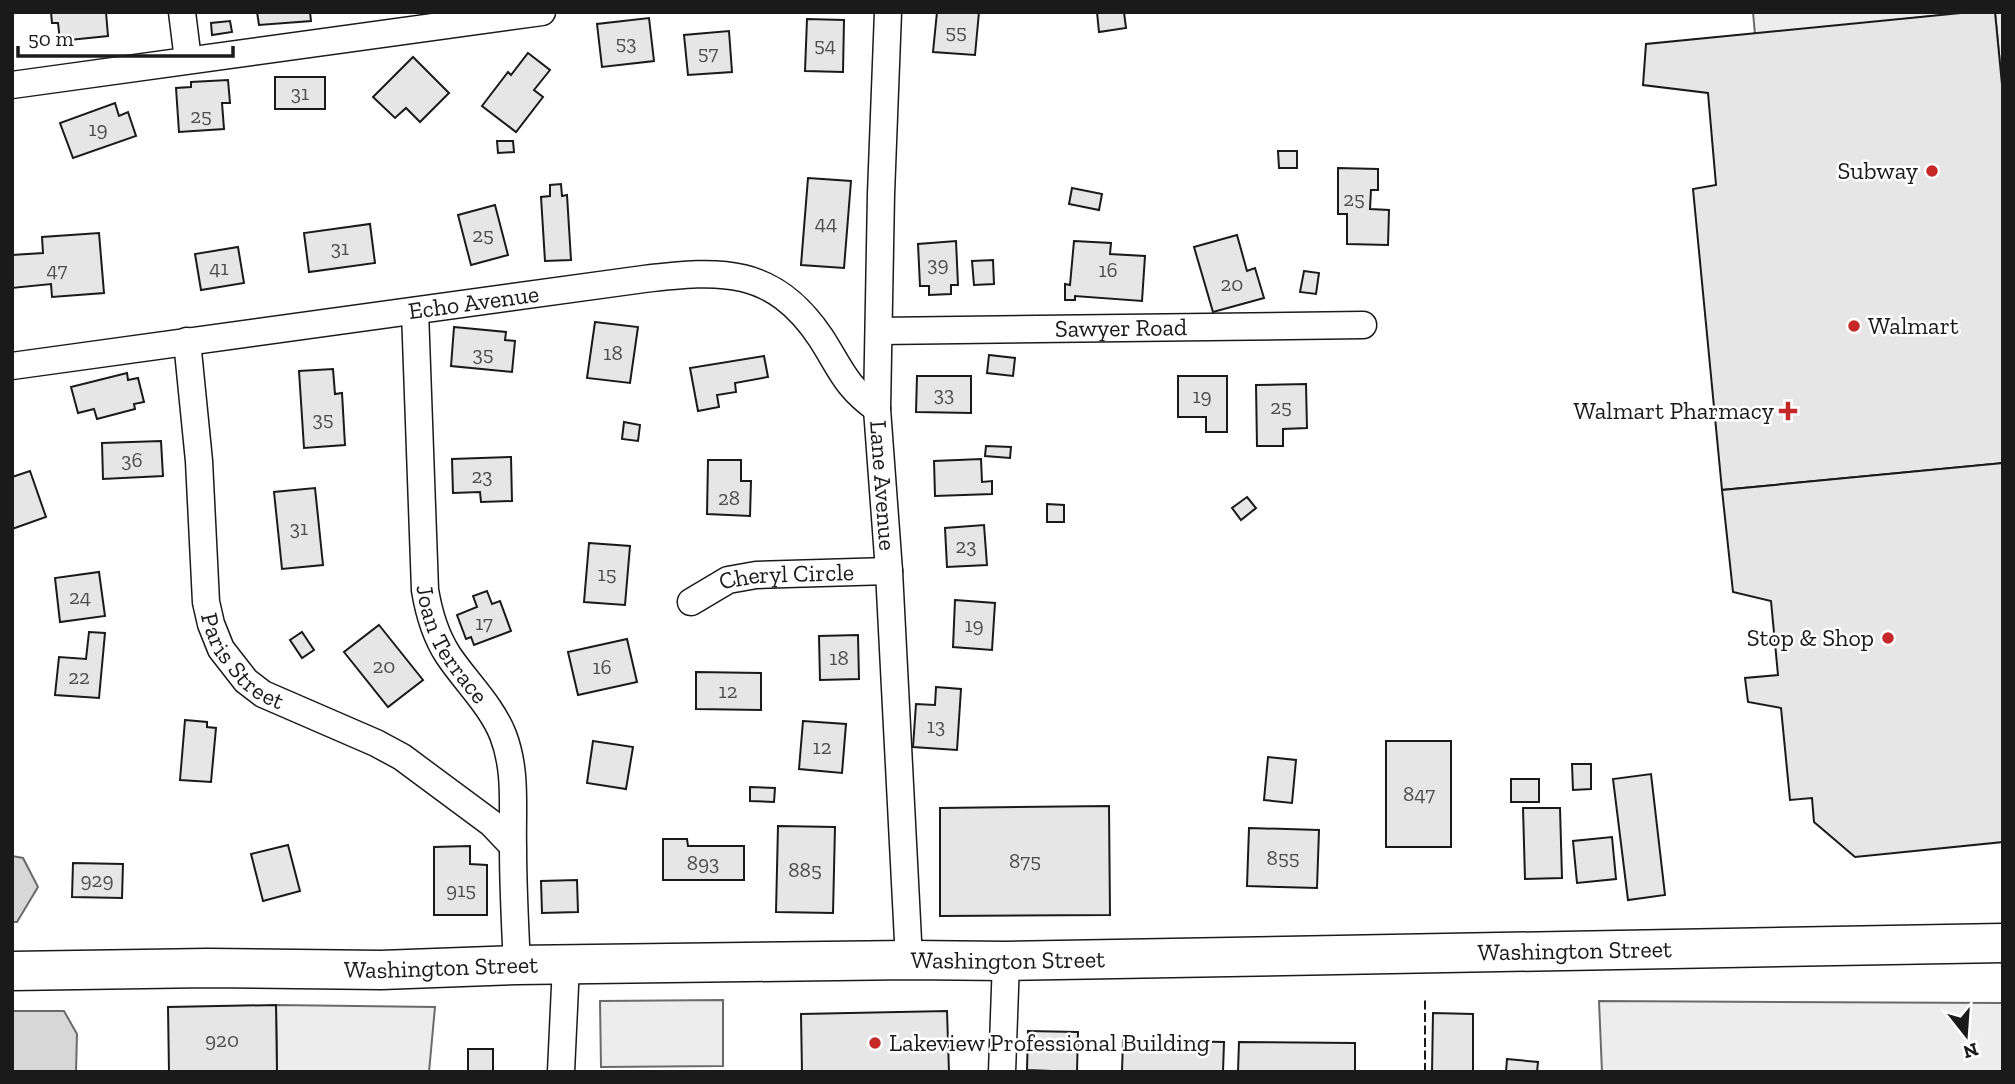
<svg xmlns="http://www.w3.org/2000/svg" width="2015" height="1084" viewBox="0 0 2015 1084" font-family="'Zilla Slab',serif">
<rect width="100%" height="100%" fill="#fff"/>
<g fill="#ededed" stroke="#6a6a6a" stroke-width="2">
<polygon points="1753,12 1971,12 1755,35"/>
<polygon points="1995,12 2003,12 2003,95"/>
<polygon points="723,1000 723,1066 601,1067 600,1001"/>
<polygon points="1599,1001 2003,1003 2003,1072 1602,1072"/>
<polygon points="276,1005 435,1007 429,1072 277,1072"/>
</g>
<g fill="#d7d7d7" stroke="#6a6a6a" stroke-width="2">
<polygon points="12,856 23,858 38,887 17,922 12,922"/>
<polygon points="12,1011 64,1011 77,1034 76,1072 12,1072"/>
</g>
<g fill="#e6e6e6" stroke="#1a1a1a" stroke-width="2">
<polygon points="51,12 106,12 108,36 60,41 58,23 52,23"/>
<polygon points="257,12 310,12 311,21 259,25"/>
<polygon points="937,12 979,12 975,55 933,52"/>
<polygon points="1097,12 1124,12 1126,28 1099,32"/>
<polygon points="1971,12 1995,12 2003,95 2003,463 1722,490 1693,189 1716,185 1708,93 1643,85 1646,44"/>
<polygon points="649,18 654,61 602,67 597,24"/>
<polygon points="807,19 844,20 843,72 805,71"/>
<polygon points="230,21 232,32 212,35 211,23"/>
<polygon points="729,31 732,72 688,75 684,35"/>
<polygon points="528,53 550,70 534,90 543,97 516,132 482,106 508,72 511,75"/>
<polygon points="413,57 449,93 420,122 406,108 395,118 373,97"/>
<rect x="275" y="77" width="50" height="32"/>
<polygon points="228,80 230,103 222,103 224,129 179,132 176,88 191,87 191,82"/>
<polygon points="115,103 119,116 128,112 136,136 73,158 60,123"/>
<polygon points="497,141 513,141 514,152 498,153"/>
<polygon points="1278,151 1297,151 1297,168 1279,168"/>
<polygon points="1338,168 1378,169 1378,190 1371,190 1370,209 1389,210 1388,245 1347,244 1347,214 1338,214"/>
<polygon points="808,178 851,181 844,268 801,265"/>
<polygon points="561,184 562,196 567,195 571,260 545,261 541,197 550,196 550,185"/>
<polygon points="1072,188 1102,194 1099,210 1069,204"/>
<polygon points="495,205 508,255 471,265 458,215"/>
<polygon points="370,224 375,263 309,272 304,233"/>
<polygon points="99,233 104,293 52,297 51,284 12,288 12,255 43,253 42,237"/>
<polygon points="1237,235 1247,271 1255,268 1264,298 1213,312 1194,247"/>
<polygon points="956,241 958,285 951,285 951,294 929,295 929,286 920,286 918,244"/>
<polygon points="1074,241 1111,243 1110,254 1145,256 1142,301 1075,296 1075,300 1065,300 1065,284 1070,285"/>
<polygon points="238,247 244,283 201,290 195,254"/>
<polygon points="993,260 994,284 974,285 972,261"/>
<polygon points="1304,271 1319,273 1316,294 1300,292"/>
<polygon points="595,322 638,327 630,383 587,378"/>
<polygon points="454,327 506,332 505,340 515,341 512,372 451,366"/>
<polygon points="989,355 1015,358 1013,376 987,373"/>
<polygon points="764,356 768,377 735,383 736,392 717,395 719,407 698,411 690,368"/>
<polygon points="333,369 335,394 342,393 345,445 304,448 299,371"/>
<polygon points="127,373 128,380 138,378 144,402 134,404 135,409 97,419 94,409 78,413 71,387"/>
<polygon points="917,376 971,376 971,413 916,412"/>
<polygon points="1178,376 1227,376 1227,432 1206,432 1206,417 1178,417"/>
<polygon points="1306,384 1307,428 1283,429 1283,446 1257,446 1256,385"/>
<polygon points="624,422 640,425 638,441 622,439"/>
<polygon points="161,441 163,476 103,479 102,443"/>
<polygon points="986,446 1011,447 1010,458 985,456"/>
<polygon points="511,457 512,501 481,502 480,492 453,493 452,459"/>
<polygon points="981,459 982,482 992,481 992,494 935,496 934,461"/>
<polygon points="708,460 741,460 741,481 751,481 750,516 707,514"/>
<polygon points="2003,463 2003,842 1855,857 1814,822 1812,798 1790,800 1781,708 1748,702 1745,678 1778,675 1771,601 1733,592 1722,490"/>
<polygon points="30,471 46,517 12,529 12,477"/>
<polygon points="315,488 323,565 282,569 274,492"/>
<polygon points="1247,497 1256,508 1241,520 1232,508"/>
<polygon points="1047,504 1064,505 1064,522 1047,522"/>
<polygon points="984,525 987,565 947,567 945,528"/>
<polygon points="589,543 630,546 625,605 584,602"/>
<polygon points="99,572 105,616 60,622 55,578"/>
<polygon points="487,591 492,604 500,601 511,631 474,645 471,637 466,639 457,615 477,607 473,596"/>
<polygon points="955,600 995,603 992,650 953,647"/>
<polygon points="379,625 423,680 388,707 344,652"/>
<polygon points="89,632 105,633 99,698 55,695 59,657 86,659"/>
<polygon points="302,632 314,650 302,658 290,640"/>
<polygon points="858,635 859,679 820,680 819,636"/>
<polygon points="627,639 637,682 578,695 568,652"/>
<polygon points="696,672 761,673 761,710 696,709"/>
<polygon points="936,687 961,689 957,750 913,747 916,704 935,705"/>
<polygon points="185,720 207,722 207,727 216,728 211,782 180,780"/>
<polygon points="803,721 846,724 842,773 799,769"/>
<polygon points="593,741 633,747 626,789 587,783"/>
<rect x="1386" y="741" width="65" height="106"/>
<polygon points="1268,757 1296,760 1292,803 1264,800"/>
<polygon points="1572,764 1591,764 1591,789 1573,790"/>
<polygon points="1651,774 1665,895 1628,900 1613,779"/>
<rect x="1511" y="779" width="28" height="23"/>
<polygon points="750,787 775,788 774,802 750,801"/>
<polygon points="1109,806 1110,915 940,916 940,808"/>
<polygon points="1523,808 1560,808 1562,878 1525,879"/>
<polygon points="778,826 835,827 833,913 776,912"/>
<polygon points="1249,828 1319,830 1317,888 1247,886"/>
<polygon points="1612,837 1616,879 1577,883 1573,841"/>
<polygon points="663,839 687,839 688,846 744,846 744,880 663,880"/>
<polygon points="288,845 300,891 263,901 251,854"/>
<polygon points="470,846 470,864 487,865 487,915 434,915 434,847"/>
<polygon points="73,863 123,864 122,898 72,897"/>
<polygon points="577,880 578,912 542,913 541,881"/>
<polygon points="276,1005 277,1072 169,1072 168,1007"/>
<polygon points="947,1011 949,1072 802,1072 801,1014"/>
<polygon points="1433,1013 1473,1014 1473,1072 1432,1072"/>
<polygon points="1028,1031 1078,1032 1077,1072 1027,1070"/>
<polygon points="1123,1040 1224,1042 1223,1072 1122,1072"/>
<polygon points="1239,1042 1355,1043 1355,1072 1238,1072"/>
<rect x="468" y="1049" width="25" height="23"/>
<polygon points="1507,1059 1538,1062 1537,1072 1506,1072"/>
</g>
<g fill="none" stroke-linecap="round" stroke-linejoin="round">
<defs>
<g id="minor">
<polyline points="182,12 188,60"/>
<path id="s1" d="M 888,12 L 881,194 L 877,409 L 889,571 L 909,960"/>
<polyline points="12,85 542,12"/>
<path id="s2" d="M 415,311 L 425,590 C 429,614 435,635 448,655 C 466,682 491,705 503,735 C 517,771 512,809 513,847 C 513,886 515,926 517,965"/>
<path id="s3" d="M 879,331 L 1363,325"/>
<path id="s4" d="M 187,341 L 199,461 L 206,602 L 211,624 L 221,649 L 246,681 L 263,694 L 376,743 L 402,757 L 491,823 L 512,845"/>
<path id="s5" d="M 12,366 L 644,279 C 720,270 773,266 821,338 C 841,369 845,386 877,409"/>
<path id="s6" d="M 691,602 L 728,580 L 756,575 L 889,571"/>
<polyline points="561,1072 566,965"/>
<polyline points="1002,1072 1006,961"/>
</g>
<g id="primary">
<path id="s7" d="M 12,971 L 208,968 L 381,970 L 517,965 L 909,960 L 1006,961 L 2003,943"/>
</g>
</defs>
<use href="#minor" stroke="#1a1a1a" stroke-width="29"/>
<use href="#primary" stroke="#1a1a1a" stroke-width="41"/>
<use href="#minor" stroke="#fff" stroke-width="26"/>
<use href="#primary" stroke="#fff" stroke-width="38"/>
<polyline stroke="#1a1a1a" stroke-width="2" stroke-dasharray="9 3.5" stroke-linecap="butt" points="1425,1072 1425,999"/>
</g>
<g fill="#c62828" stroke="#fff" stroke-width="2.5">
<circle cx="1932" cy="171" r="7"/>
<circle cx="1854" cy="326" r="7"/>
<path d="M1784.5 400.5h7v7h7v7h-7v7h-7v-7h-7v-7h7z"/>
<circle cx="1888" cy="638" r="7"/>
<circle cx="875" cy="1043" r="7"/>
</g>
<g text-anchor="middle" stroke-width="5" stroke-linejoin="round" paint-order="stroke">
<g font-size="21" fill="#4d4d4d">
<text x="956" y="39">55</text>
<text x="626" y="50">53</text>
<text x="825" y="52">54</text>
<text x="708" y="60">57</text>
<text x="300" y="100">31</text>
<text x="201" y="123">25</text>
<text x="98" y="136">19</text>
<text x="1354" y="206">25</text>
<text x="826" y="230">44</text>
<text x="483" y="242">25</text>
<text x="340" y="255">31</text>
<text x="938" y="271">39</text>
<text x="219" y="275">41</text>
<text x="57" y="277">47</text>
<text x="1108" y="277">16</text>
<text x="1232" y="291">20</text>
<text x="613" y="360">18</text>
<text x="483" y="361">35</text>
<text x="944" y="401">33</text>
<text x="1202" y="403">19</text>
<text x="1281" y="414">25</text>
<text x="323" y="426">35</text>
<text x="132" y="467">36</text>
<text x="482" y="483">23</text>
<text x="729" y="505">28</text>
<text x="299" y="535">31</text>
<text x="966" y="553">23</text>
<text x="607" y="581">15</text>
<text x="80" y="604">24</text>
<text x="484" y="630">17</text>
<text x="974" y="632">19</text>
<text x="839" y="665">18</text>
<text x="384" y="673">20</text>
<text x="602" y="674">16</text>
<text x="79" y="684">22</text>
<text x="728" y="698">12</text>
<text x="936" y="733">13</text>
<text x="822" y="754">12</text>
<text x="1419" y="801">847</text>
<text x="1283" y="865">855</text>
<text x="1025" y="868">875</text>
<text x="703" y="870">893</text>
<text x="805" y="877">885</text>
<text x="97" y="887">929</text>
<text x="461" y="897">915</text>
<text x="222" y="1047">920</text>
</g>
<g font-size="24" fill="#1a1a1a" stroke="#fff" text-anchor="end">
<text x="1918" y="179">Subway</text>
<text x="1868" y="334" text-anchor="start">Walmart</text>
<text x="1774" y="419">Walmart Pharmacy</text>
<text x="1874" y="646">Stop &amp; Shop</text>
<text x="889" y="1051" text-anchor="start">Lakeview Professional Building</text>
</g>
<g font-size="24" fill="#1a1a1a" stroke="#fff">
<text dy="8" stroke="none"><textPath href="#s5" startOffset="466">Echo Avenue</textPath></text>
<text dy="8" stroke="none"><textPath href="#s3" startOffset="242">Sawyer Road</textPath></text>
<text dy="8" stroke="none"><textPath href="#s1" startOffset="474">Lane Avenue</textPath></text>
<text dy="8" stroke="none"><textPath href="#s6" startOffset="102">Cheryl Circle</textPath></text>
<text dy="8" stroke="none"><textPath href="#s2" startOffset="340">Joan Terrace</textPath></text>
<text dy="8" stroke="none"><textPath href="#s4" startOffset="334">Paris Street</textPath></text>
<text dy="8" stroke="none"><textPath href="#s7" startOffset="1563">Washington Street</textPath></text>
<text dy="8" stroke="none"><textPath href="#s7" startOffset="996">Washington Street</textPath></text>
<text dy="8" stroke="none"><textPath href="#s7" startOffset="429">Washington Street</textPath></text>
</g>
</g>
<rect width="2015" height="1084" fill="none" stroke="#1a1a1a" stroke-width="28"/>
<g transform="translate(1966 1035) rotate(163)" stroke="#ffffff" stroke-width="5" paint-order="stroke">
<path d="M0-5L12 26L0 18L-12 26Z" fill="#1a1a1a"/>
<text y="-10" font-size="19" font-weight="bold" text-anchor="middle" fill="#1a1a1a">N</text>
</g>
<path d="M18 46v10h215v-10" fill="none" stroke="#1a1a1a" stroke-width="3.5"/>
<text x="28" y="46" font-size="21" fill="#1a1a1a" stroke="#ffffff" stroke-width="5" paint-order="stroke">50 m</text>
</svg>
